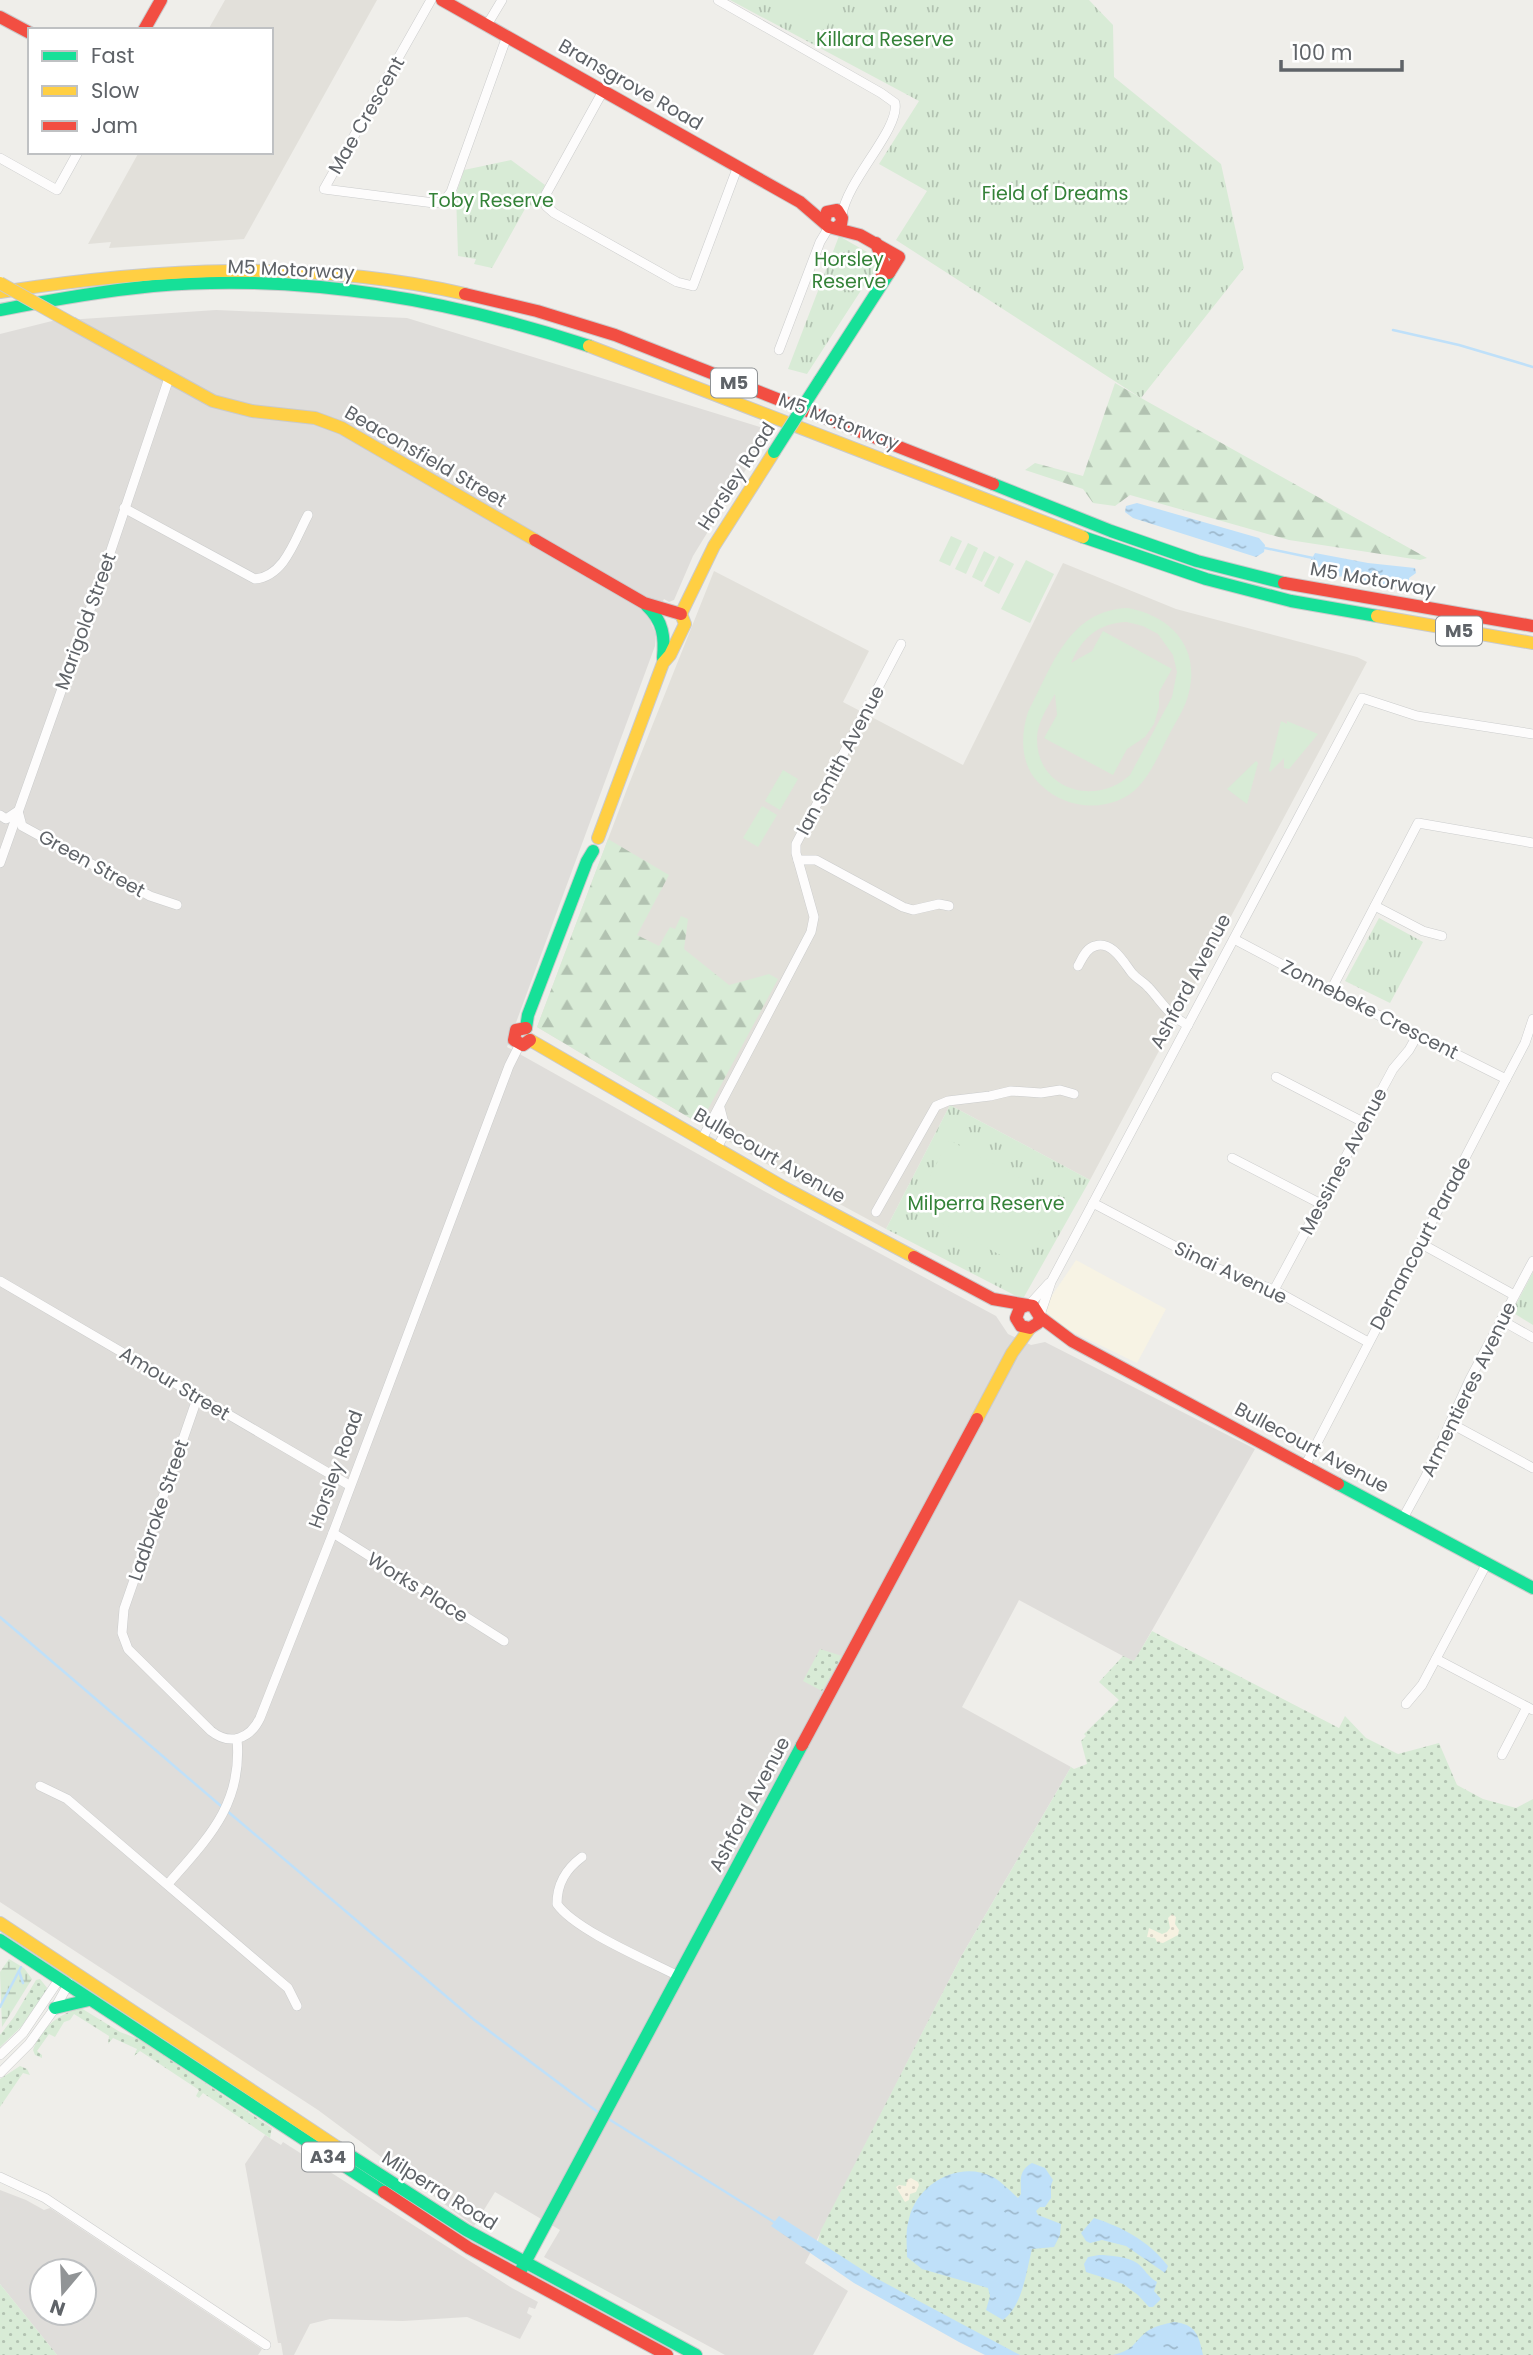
<svg xmlns="http://www.w3.org/2000/svg" width="1533" height="2355" viewBox="0 0 1533 2355" font-family="Poppins,sans-serif">
<defs>
<pattern id="grass-dots" width="8" height="8" patternUnits="userSpaceOnUse" patternTransform="scale(1.75)"><rect width="8" height="8" fill="#d8ebd6"/><path d="M2 2h.1M6 6h.1" fill="none" stroke="#b2c2b1" stroke-width="1.8" stroke-linecap="round"/></pattern>
<pattern id="forest-firs" width="22" height="20" patternUnits="userSpaceOnUse" patternTransform="scale(1.75)"><rect width="22" height="20" fill="#d8ebd6"/><path d="M5 1l3.5 6h-7zM16 11l3.5 6h-7z" fill="#b2c2b1"/></pattern>
<pattern id="wetland-marsh" width="20" height="14" patternUnits="userSpaceOnUse" patternTransform="scale(1.75)"><rect width="20" height="14" fill="#d8ebd6"/><path d="M1 5h8M5 5V1M11 12h8M15 12V8" fill="none" stroke="#b2c2b1"/></pattern>
<pattern id="sand-dots" width="8" height="8" patternUnits="userSpaceOnUse" patternTransform="scale(1.75)"><rect width="8" height="8" fill="#f6f1e1"/><path d="M2 2h.1M6 6h.1" fill="none" stroke="#d5d1c4" stroke-width="1.8" stroke-linecap="round"/></pattern>
<pattern id="park-tufts" width="24" height="20" patternUnits="userSpaceOnUse" patternTransform="scale(1.75)"><rect width="24" height="20" fill="#d8ebd6"/><path d="M3 7l-1-3M5 7V3M7 7l1-3M15 17l-1-3M17 17v-4M19 17l1-3" fill="none" stroke="#b2c2b1"/></pattern>
<pattern id="water-ripples" width="26" height="14" patternUnits="userSpaceOnUse" patternTransform="scale(1.75)"><rect width="26" height="14" fill="#bfe0f9"/><path d="M2 4q2-2 4 0t4 0M15 11q2-2 4 0t4 0" fill="none" stroke="#9eb9cd"/></pattern>
</defs>
<rect width="100%" height="100%" fill="#efeeea"/>
<polygon fill="#f7f3e4" points="1076,1260 1166,1309 1137,1363 1075,1333 1050,1320 1045,1314 1046,1307 1053,1294"/>
<g fill="#dfddda" fill-rule="evenodd">
<polygon points="216,310 407,318 770,430 693,556 674,600 669,602 664,599 651,623 656,634 655,646 507,1047 764,1191 996,1316 1008,1334 1031,1345 1045,1342 1255,1449 1134,1662 1019,1600 962,1707 1071,1767 961,1957 805,2263 848,2291 813,2355 725,2355 544,2257 560,2230 495,2192 474,2226 318,2110 0,1902 0,334 52,321"/>
<polygon points="265,2135 281,2145 283,2142 512,2288 538,2302 535,2309 529,2307 527,2313 532,2316 520,2339 467,2317 403,2321 330,2319 310,2324 294,2355 283,2355 281,2343 278,2343 245,2164"/>
<path d="M 0,2190 L 26,2200 L 44,2210 L 50,2208 L 262,2349 L 258,2355 L 57,2355 L 0,2284 ZM 42,2271 L 84,2271 L 84,2313 L 42,2313 Z"/>
</g>
<g fill="#e2e0da">
<polygon points="225,0 377,0 244,239 109,248 111,242 88,244 139,152 271,152 271,30 208,30"/>
<polygon points="1063,563 1176,609 1357,657 1367,662 1090,1180 950,1105 886,1229 782,1173 537,1027 627,789 714,571 869,651 843,702 963,765"/>
</g>
<g fill="url(#grass-dots)">
<polygon points="1152,1631 1339,1728 1345,1716 1366,1738 1398,1754 1439,1743 1457,1785 1483,1799 1516,1808 1533,1799 1533,2355 1012,2355 816,2248 821,2230 961,1957 1071,1767 1074,1769 1087,1764 1081,1741 1086,1736 1084,1734 1119,1700 1099,1682 1123,1656 1134,1661"/>
<polygon points="820,1649 842,1656 822,1691 803,1681"/>
<polygon points="40,1979 48,1989 21,2027 0,2047 0,2035 14,2017 36,1980"/>
<path d="M 81,2008 L 120,2032 L 139,2039 L 272,2128 L 270,2138 L 203,2093 L 199,2098 L 196,2096 L 199,2090 L 140,2051 L 134,2056 L 137,2049 L 113,2038 L 108,2044 L 109,2036 L 74,2014 L 70,2020 L 64,2022 L 55,2037 L 49,2034 L 37,2051 L 42,2055 L 42,2058 L 35,2055 L 33,2050 C 40,2029 59,2013 81,2008 Z"/>
<polygon points="20,2066 27,2069 30,2075 23,2073 0,2107 0,2079"/>
<polygon points="0,2284 57,2355 0,2355"/>
</g>
<g fill="url(#forest-firs)">
<polygon points="1115,383 1141,398 1427,558 1420,560 1289,540 1130,495 1115,506 1093,503 1083,489 1025,470 1035,463 1083,476"/>
<polygon points="608,839 669,875 637,935 659,946 670,927 675,929 681,916 688,919 684,949 729,985 769,974 778,979 700,1124 537,1027"/>
</g>
<polygon fill="url(#wetland-marsh)" points="9,1959 24,1968 32,1979 2,2027 0,1972"/>
<g fill="url(#sand-dots)">
<polygon points="1172,1914 1176,1917 1175,1924 1179,1930 1178,1935 1163,1943 1157,1942 1155,1938 1147,1937 1149,1928 1162,1934 1167,1932 1170,1928 1168,1918"/>
<polygon points="911,2178 918,2182 919,2185 916,2192 910,2194 909,2200 905,2202 896,2187 899,2185 906,2186 907,2180"/>
</g>
<g fill="url(#park-tufts)">
<polygon points="730,0 1089,0 1113,25 1114,77 1221,164 1244,268 1141,398 896,240 927,191 879,164 919,101"/>
<polygon points="511,160 545,185 540,195 540,204 526,207 492,268 474,264 476,259 458,256 456,194 464,170"/>
<polygon points="839,236 881,260 882,263 869,278 807,374 788,369"/>
<polygon points="1379,918 1423,942 1390,1003 1345,981"/>
<polygon points="950,1105 1090,1180 1024,1297 1020,1298 886,1229"/>
<polygon points="1533,1272 1533,1325 1512,1312"/>
</g>
<g fill="#d8ebd6" fill-rule="evenodd">
<polygon points="772,0 842,0 825,30"/>
<polygon points="951,536 962,541 950,566 939,561"/>
<polygon points="968,543 978,548 966,574 955,569"/>
<polygon points="984,551 995,557 982,582 972,577"/>
<polygon points="999,556 1014,564 999,594 984,586"/>
<polygon points="1026,560 1054,574 1030,623 1001,609"/>
<path d="M 1128,608 C 1170,616 1200,646 1189,692 C 1186,707 1176,721 1169,735 C 1160,752 1152,772 1139,786 C 1114,813 1068,811 1042,786 C 1020,767 1020,737 1028,712 C 1052,667 1068,610 1128,608 ZM 1127,622 L 1143,626 L 1158,634 L 1173,655 L 1177,672 L 1172,697 L 1130,775 C 1096,807 1037,790 1037,739 C 1037,723 1047,708 1055,694 L 1057,715 L 1044,738 L 1113,775 L 1127,749 L 1145,737 L 1154,724 L 1159,707 L 1159,692 L 1172,669 L 1103,631 L 1092,651 L 1071,663 C 1082,638 1098,623 1127,622 Z"/>
<polygon points="1281,721 1287,724 1287,721 1318,734 1289,769 1284,768 1284,758 1270,772 1269,770"/>
<polygon points="1256,761 1258,763 1247,804 1227,789"/>
<polygon points="783,770 798,779 780,810 765,801"/>
<polygon points="762,806 777,815 758,847 743,838"/>
<polygon points="949,1140 1057,1198 1021,1266 913,1208"/>
</g>
<g fill="url(#water-ripples)">
<polygon points="1137,503 1259,538 1265,545 1264,552 1256,557 1133,518 1125,512 1126,506"/>
<polygon points="1315,553 1368,563 1415,568 1416,573 1409,578 1409,584 1403,588 1316,572 1310,562"/>
<path d="M 1032,2163 L 1045,2168 L 1053,2180 L 1051,2185 L 1051,2198 L 1045,2207 L 1040,2207 L 1036,2211 L 1038,2215 L 1061,2224 L 1060,2235 L 1054,2247 L 1032,2249 C 1026,2272 1023,2305 1003,2320 L 986,2310 L 990,2296 L 988,2288 L 922,2269 L 907,2257 C 907,2244 905,2232 909,2219 C 917,2183 960,2160 993,2177 C 1003,2183 1010,2191 1018,2198 L 1021,2194 C 1021,2180 1018,2171 1032,2163 Z"/>
<polygon points="779,2216 872,2276 1020,2355 985,2355 959,2342 854,2283 771,2226"/>
<path d="M 1094,2218 C 1122,2227 1149,2241 1168,2266 L 1165,2273 L 1126,2246 L 1102,2240 L 1090,2243 L 1086,2241 L 1081,2233 Z"/>
<path d="M 1099,2255 C 1109,2255 1129,2257 1137,2263 C 1145,2269 1148,2277 1157,2282 L 1154,2291 L 1161,2299 L 1153,2307 L 1149,2307 L 1138,2295 L 1123,2284 L 1086,2272 L 1084,2264 L 1088,2257 Z"/>
<path d="M 1174,2322 C 1196,2324 1199,2336 1203,2355 L 1113,2355 C 1134,2350 1132,2344 1146,2332 C 1154,2326 1165,2324 1174,2322 Z"/>
</g>
<g fill="none" stroke-linecap="round" stroke-linejoin="round">
<g stroke="#bfe0f9" stroke-width="2.5">
<polyline points="1393,330 1459,345 1533,367"/>
<polyline points="1265,548 1313,558"/>
<polyline points="0,1617 221,1806"/>
<polyline points="226,1810 473,2019 599,2113"/>
<polyline points="19,1971 23,1983"/>
<polyline points="0,2007 21,1967"/>
<polyline points="607,2118 777,2224"/>
</g>
<defs>
<g id="street">
<polyline points="431,0 324,189 434,203 444,201 451,192 507,36"/>
<path d="M 718,0 L 881,93 L 895,103 C 900,129 847,180 842,215"/>
<polyline points="487,25 502,0"/>
<polyline points="603,91 546,194 546,206 554,213 677,282 693,286 738,166"/>
<polyline points="0,158 57,190 78,152"/>
<polyline points="779,350 820,242 829,227"/>
<path d="M 124,508 L 255,579 C 285,576 295,539 308,515"/>
<polyline points="0,815 6,819 18,811 22,826 150,896 177,905"/>
<polyline points="798,860 816,860 903,907 913,910 939,904 949,906"/>
<polyline points="0,863 107,562 169,378"/>
<polyline points="1375,906 1423,931 1442,936"/>
<polyline points="1234,939 1370,1011 1506,1079"/>
<path d="M 1078,966 C 1082,959 1086,948 1095,946 C 1112,940 1124,963 1132,973 C 1137,979 1144,982 1149,988 C 1162,1002 1169,1016 1188,1025"/>
<polyline points="1331,990 1418,823 1533,843"/>
<polyline points="1276,1077 1363,1122"/>
<polyline points="702,1139 811,932 814,917 796,853 796,844 901,644"/>
<polyline points="717,1148 726,1131 720,1108"/>
<polyline points="1232,1158 1321,1204"/>
<polyline points="1093,1203 1216,1268 1274,1290 1368,1342"/>
<polyline points="876,1212 936,1106 948,1101 990,1096 1011,1091 1041,1093 1060,1090 1074,1094"/>
<polyline points="1420,1243 1514,1295"/>
<polyline points="0,1281 349,1485"/>
<polyline points="1274,1290 1393,1069 1409,1050 1418,1034"/>
<polyline points="1029,1305 1049,1283"/>
<polyline points="1040,1315 1051,1282 1362,698 1417,716 1533,734"/>
<polyline points="1501,1320 1533,1338"/>
<path d="M 198,1396 L 124,1609 L 122,1633 L 128,1649 L 211,1731 C 230,1746 250,1739 260,1718 L 333,1533 L 509,1066 L 520,1044"/>
<polyline points="1450,1423 1533,1468"/>
<polyline points="1305,1466 1506,1079 1525,1043 1533,1019"/>
<polyline points="1403,1518 1425,1478 1470,1379 1533,1261"/>
<polyline points="333,1533 504,1641"/>
<polyline points="1436,1659 1533,1710"/>
<polyline points="1406,1704 1422,1685 1487,1563"/>
<polyline points="1502,1755 1527,1707"/>
<polyline points="40,1786 67,1799 288,1988 297,2006"/>
<path d="M 582,1857 C 566,1869 557,1883 557,1904 C 575,1930 647,1960 678,1976"/>
<path d="M 168,1884 C 208,1838 243,1804 237,1739"/>
<polyline points="0,2055 23,2033 60,1978"/>
<polyline points="0,2073 29,2044 55,2008 69,1983"/>
<polyline points="0,2177 45,2198 266,2345"/>
</g>
<g id="fast">
<path d="M 0,310 C 51,300 101,291 153,286 C 300,273 451,300 589,346"/>
<polyline points="820,380 889,273"/>
<polyline points="993,484 1111,531 1197,561 1284,583"/>
<polyline points="1083,537 1206,579 1291,601 1377,616"/>
<path d="M 647,606 C 663,621 665,637 663,658"/>
<polyline points="526,1028 528,1015 587,861 593,851"/>
<polyline points="1338,1484 1533,1588"/>
<polyline points="0,1940 384,2192"/>
<polyline points="55,2008 89,2000"/>
<polyline points="337,2147 466,2230 696,2355"/>
<polyline points="521,2270 802,1745"/>
</g>
<g id="slow">
<path d="M 0,292 C 155,268 310,259 465,294"/>
<polyline points="73,324 213,401 252,411 315,418 342,428 535,540"/>
<polyline points="589,346 1083,537"/>
<polyline points="681,614 714,546 774,452"/>
<polyline points="1377,616 1533,643"/>
<polyline points="598,838 663,663 670,655 685,624 681,614"/>
<polyline points="530,1040 783,1187 914,1257"/>
<polyline points="977,1419 1012,1353 1030,1328"/>
<polyline points="0,1923 337,2147"/>
</g>
<g id="jam">
<polyline points="442,0 800,202 829,227 860,235 899,257 889,273"/>
<polyline points="0,17 30,33"/>
<polyline points="144,30 161,0"/>
<polyline points="824,221 827,212 837,210 842,218 841,224 837,227"/>
<polyline points="876,243 883,262 881,283"/>
<polyline points="465,294 537,311 615,335 993,484"/>
<polyline points="535,540 644,603 681,614"/>
<polyline points="1284,583 1533,626"/>
<polyline points="526,1028 516,1030 514,1040 523,1045 530,1040"/>
<polyline points="914,1257 993,1299 1033,1306 1040,1317 1038,1323 1030,1328 1021,1326 1016,1318 1020,1308 1027,1305"/>
<polyline points="1040,1317 1072,1341 1338,1484"/>
<polyline points="802,1745 977,1419"/>
<polyline points="384,2192 469,2248 667,2355"/>
</g>
</defs>
<use href="#street" stroke="#cbcccc" stroke-width="10"/>
<use href="#fast" stroke="#cacacb" stroke-width="14"/>
<use href="#slow" stroke="#cacacb" stroke-width="14"/>
<use href="#jam" stroke="#cacacb" stroke-width="14"/>
<use href="#street" stroke="#fdfcfc" stroke-width="9"/>
<use href="#fast" stroke="#16e098" stroke-width="12"/>
<use href="#slow" stroke="#ffcf43" stroke-width="12"/>
<use href="#jam" stroke="#f24e42" stroke-width="12"/>
<defs>
<polyline id="fast-bridge" points="774,452 820,380"/>
<polyline id="slow-bridge" points="0,283 73,324"/>
</defs>
<use href="#fast-bridge" stroke="#cacacb" stroke-width="14" stroke-linecap="butt"/>
<use href="#slow-bridge" stroke="#cacacb" stroke-width="14" stroke-linecap="butt"/>
<use href="#fast-bridge" stroke="#16e098" stroke-width="12"/>
<use href="#slow-bridge" stroke="#ffcf43" stroke-width="12"/>
</g>
<g text-anchor="middle" stroke-width="5" stroke-linejoin="round" paint-order="stroke">
<g fill="#fff" stroke="#8f9295" stroke-width="2">
<rect x="711" y="368.5" width="46" height="29" rx="5"/>
<rect x="1436" y="616.5" width="46" height="29" rx="5"/>
<rect x="302" y="2142.5" width="52" height="29" rx="5"/>
</g>
<g font-size="18" font-weight="bold" fill="#5f6368">
<text x="734" y="389">M5</text>
<text x="1459" y="637">M5</text>
<text x="328" y="2163">A34</text>
</g>
<g font-size="19" fill="#348238" stroke="#fff">
<text x="885" y="46">Killara Reserve</text>
<text x="1055" y="200">Field of Dreams</text>
<text x="491" y="207">Toby Reserve</text>
<text x="849" y="266">Horsley<tspan x="849" dy="22">Reserve</tspan></text>
<text x="986" y="1210">Milperra Reserve</text>
</g>
<g font-size="19" fill="#5f6368" stroke="#fff">
<text transform="translate(631 84) rotate(30)" y="7">Bransgrove Road</text>
<text transform="translate(366 115) rotate(-60)" y="7">Mae Crescent</text>
<text transform="translate(291 269) rotate(3)" y="7">M5 Motorway</text>
<text transform="translate(839 421) rotate(21)" y="7">M5 Motorway</text>
<text transform="translate(426 456) rotate(30)" y="7">Beaconsfield Street</text>
<text transform="translate(736 476) rotate(-57)" y="7">Horsley Road</text>
<text transform="translate(1373 579) rotate(10)" y="7">M5 Motorway</text>
<text transform="translate(85 621) rotate(-70)" y="7">Marigold Street</text>
<text transform="translate(840 760) rotate(-62)" y="7">Ian Smith Avenue</text>
<text transform="translate(92 863) rotate(29)" y="7">Green Street</text>
<text transform="translate(1190 981) rotate(-62)" y="7">Ashford Avenue</text>
<text transform="translate(1370 1009) rotate(27)" y="7">Zonnebeke Crescent</text>
<text transform="translate(770 1155) rotate(30)" y="7">Bullecourt Avenue</text>
<text transform="translate(1343 1161) rotate(-62)" y="7">Messines Avenue</text>
<text transform="translate(1420 1243) rotate(-62)" y="7">Dernancourt Parade</text>
<text transform="translate(1231 1272) rotate(25)" y="7">Sinai Avenue</text>
<text transform="translate(175 1383) rotate(31)" y="7">Amour Street</text>
<text transform="translate(1468 1389) rotate(-64)" y="7">Armentieres Avenue</text>
<text transform="translate(1312 1447) rotate(28)" y="7">Bullecourt Avenue</text>
<text transform="translate(335 1469) rotate(-70)" y="7">Horsley Road</text>
<text transform="translate(158 1510) rotate(-71)" y="7">Ladbroke Street</text>
<text transform="translate(418 1587) rotate(32)" y="7">Works Place</text>
<text transform="translate(749 1804) rotate(-62)" y="7">Ashford Avenue</text>
<text transform="translate(440 2190) rotate(32)" y="7">Milperra Road</text>
</g>
</g>
<rect x="28" y="28" width="245" height="126" fill="#ffffff" stroke="#bfc1c3" stroke-width="2"/>
<rect x="42" y="51" width="35" height="10" fill="#16e098" stroke="#bfc1c3" stroke-width="2"/>
<text x="91" y="63" font-size="21" fill="#5f6368">Fast</text>
<rect x="42" y="86" width="35" height="10" fill="#ffcf43" stroke="#bfc1c3" stroke-width="2"/>
<text x="91" y="98" font-size="21" fill="#5f6368">Slow</text>
<rect x="42" y="121" width="35" height="10" fill="#f24e42" stroke="#bfc1c3" stroke-width="2"/>
<text x="91" y="133" font-size="21" fill="#5f6368">Jam</text>
<g transform="translate(63 2292) rotate(199)"><circle r="33" fill="#ffffff" stroke="#bfc1c3" stroke-width="2"/>
<path d="M0-5L12 26L0 18L-12 26Z" fill="#919496"/>
<text y="-10" font-size="19" font-weight="bold" text-anchor="middle" fill="#5f6368">N</text>
</g>
<path d="M1281 60v10h121v-10" fill="none" stroke="#5f6368" stroke-width="3.5"/>
<text x="1292" y="60" font-size="21" fill="#5f6368" stroke="#ffffff" stroke-width="5" paint-order="stroke">100 m</text>
</svg>
